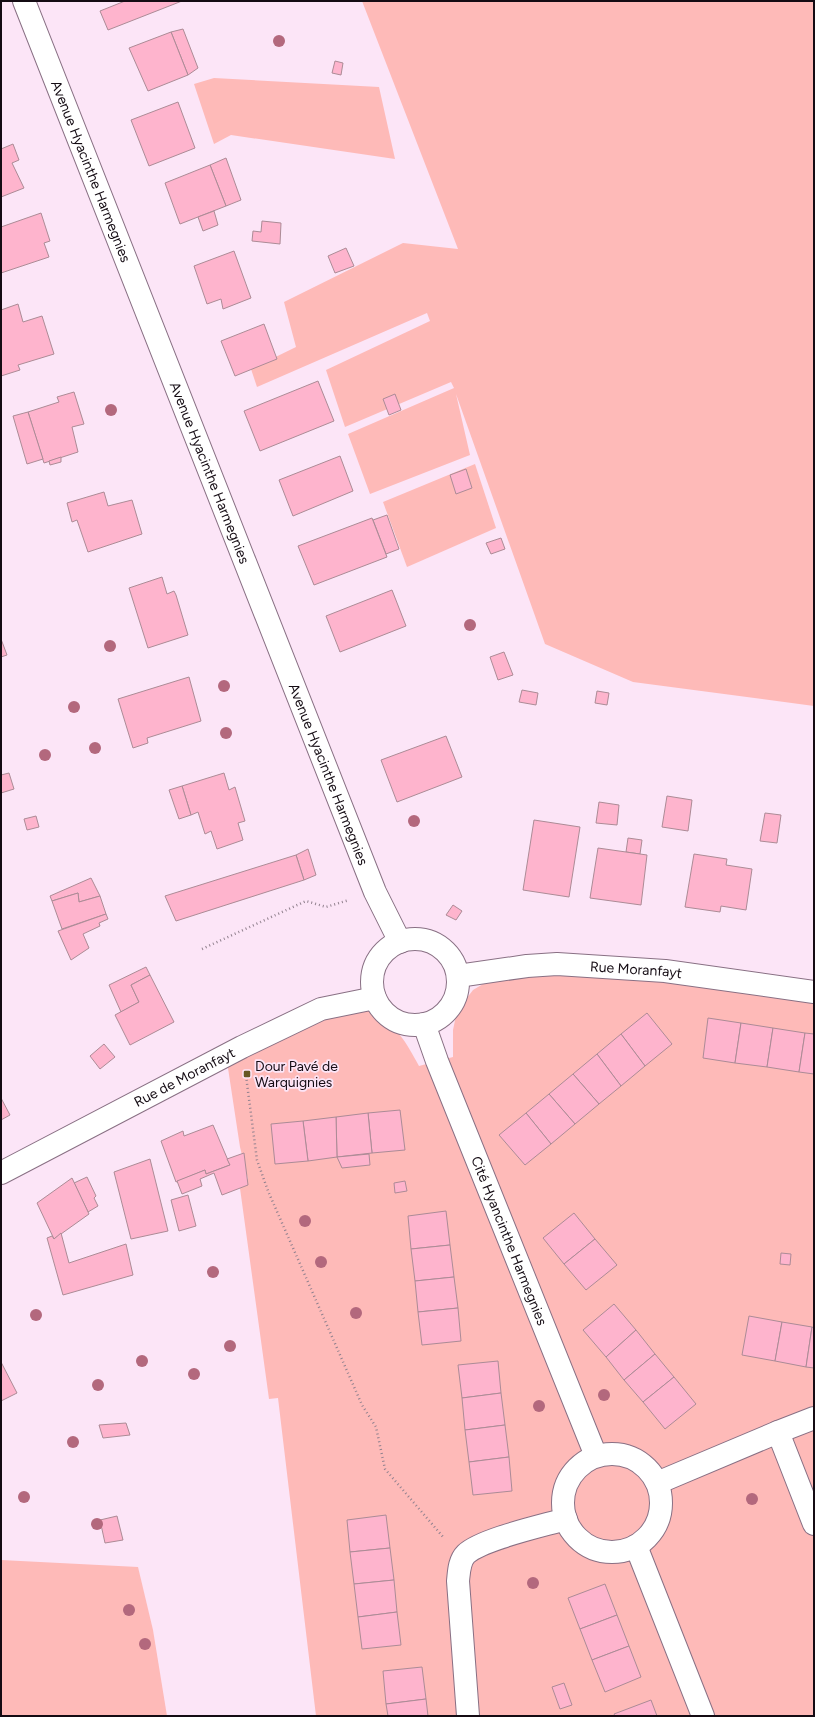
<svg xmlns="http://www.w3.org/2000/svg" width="815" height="1717" viewBox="0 0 815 1717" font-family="Figtree,sans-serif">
<rect width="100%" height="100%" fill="#fce5f7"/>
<g fill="#febab8">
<polygon points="362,1 814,1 814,706 633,682 545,644 456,394 470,455 370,494 348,434 454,388 451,382 345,427 326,370 430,321 427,313 257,387 251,369 296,347 284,302 403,243 458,249"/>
<polygon points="214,78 379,87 395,159 231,135 214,144 194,84"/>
<polygon points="475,464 496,528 407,567 383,502"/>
<path d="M 523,972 L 814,992 L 814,1716 L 316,1716 L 278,1398 L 269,1399 L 239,1181 L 248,1179 L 240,1147 L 226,1055 L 356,1006 C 391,1018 402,1034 419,1066 L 453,1057 L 453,1030 L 457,1011 L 473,990 L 493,978 Z"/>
<polygon points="1,1560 138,1567 153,1630 167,1716 1,1716"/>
</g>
<g fill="#feb4cd" stroke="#ac8b96">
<polygon points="125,1 182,1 108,30 100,11"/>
<polygon points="183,29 198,68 188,75 171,32"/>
<polygon points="171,32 188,75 148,91 129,48"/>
<polygon points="335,61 343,63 341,75 332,73"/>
<polygon points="178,102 195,148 149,166 131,120"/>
<polygon points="13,144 19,160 12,163 24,188 1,197 1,149"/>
<polygon points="226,158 241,200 226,206 210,165"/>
<polygon points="210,165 226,206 180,224 165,183"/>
<polygon points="214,211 218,225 203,231 198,217"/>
<polygon points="41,213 50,241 44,243 49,257 1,273 1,227"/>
<polygon points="262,221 281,223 280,244 252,241 253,231 261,232"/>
<polygon points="346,248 354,266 335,273 328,256"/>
<polygon points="234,251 251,298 223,309 221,299 207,304 194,266"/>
<polygon points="18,304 23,322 42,316 54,354 18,365 20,370 1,376 1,310"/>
<polygon points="264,324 277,359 235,376 221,341"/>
<polygon points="318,381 334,421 260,451 244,411"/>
<polygon points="74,392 84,424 72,427 78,452 44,463 28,412 59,402 57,397"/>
<polygon points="395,394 401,410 389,415 383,399"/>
<polygon points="28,412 43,459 27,464 13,416"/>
<polygon points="340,456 353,491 293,516 279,480"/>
<polygon points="61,457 61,462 50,465 49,461"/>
<polygon points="466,469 472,488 456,494 450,475"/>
<polygon points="104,492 108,506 132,500 142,534 88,552 77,520 72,522 67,503"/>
<polygon points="387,515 399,549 386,554 373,520"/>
<polygon points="372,518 387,557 314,585 298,546"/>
<polygon points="501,538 505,549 491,554 486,543"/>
<polygon points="162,577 167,594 174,591 176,595 188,635 148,648 129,588"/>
<polygon points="392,590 406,626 340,652 326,616"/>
<polygon points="1,639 7,655 1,657"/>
<polygon points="504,652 513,675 498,680 490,657"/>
<polygon points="189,677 201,721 147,738 148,743 133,748 118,699"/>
<polygon points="522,690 538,693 536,705 519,702"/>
<polygon points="597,691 609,693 607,705 595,703"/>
<polygon points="446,736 462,777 397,802 381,760"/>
<polygon points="9,773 14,789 1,793 1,775"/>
<polygon points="224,773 229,790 235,787 245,821 238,823 243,840 217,849 211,831 205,834 198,812 191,815 182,786"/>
<polygon points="182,786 191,815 179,819 169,790"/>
<polygon points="667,796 692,800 688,831 662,827"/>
<polygon points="599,802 619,805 617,825 596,823"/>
<polygon points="765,813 781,815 777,843 760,841"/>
<polygon points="36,816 39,827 27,830 24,819"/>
<polygon points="534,820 580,827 569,897 523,890"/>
<polygon points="628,838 642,840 640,854 626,852"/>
<polygon points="598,848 647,855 641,905 590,898"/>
<polygon points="308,849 316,875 304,880 296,855"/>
<polygon points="694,854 727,859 726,865 752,869 746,910 721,906 720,912 685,907"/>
<polygon points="296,855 304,880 176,921 165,896"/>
<polygon points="91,878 100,896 79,902 78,893 52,901 50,896"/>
<polygon points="78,893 79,902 100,896 106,914 62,929 52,901"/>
<polygon points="453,905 462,911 456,920 446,915"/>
<polygon points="106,914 108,919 99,923 100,926 83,934 89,948 71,960 58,931"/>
<polygon points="146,967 150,975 131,985 139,1002 121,1012 109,985"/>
<polygon points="150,975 174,1022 130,1045 115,1015 139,1002 131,985"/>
<polygon points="647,1013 672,1044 645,1066 621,1034"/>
<polygon points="708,1018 741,1023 735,1063 703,1058"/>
<polygon points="741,1023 773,1028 767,1067 735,1063"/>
<polygon points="773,1028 805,1033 799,1072 767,1067"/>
<polygon points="805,1033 814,1034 814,1074 799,1072"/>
<polygon points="621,1034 645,1066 621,1086 597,1054"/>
<polygon points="104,1044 115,1057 100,1069 90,1056"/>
<polygon points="597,1054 621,1086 599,1104 573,1074"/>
<polygon points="573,1074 599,1104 575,1124 549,1094"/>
<polygon points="549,1094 575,1124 551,1144 526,1113"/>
<polygon points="1,1098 10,1115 1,1120"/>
<polygon points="400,1110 405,1150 372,1153 368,1113"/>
<polygon points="368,1113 372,1153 337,1157 336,1117"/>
<polygon points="526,1113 551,1144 525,1165 499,1135"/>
<polygon points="336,1117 337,1157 308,1161 303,1121"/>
<polygon points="303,1121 308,1161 275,1164 271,1124"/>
<polygon points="213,1125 230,1165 206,1174 205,1170 176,1182 161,1141 183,1131 184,1136"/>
<polygon points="244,1153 248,1185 222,1195 214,1173 200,1179 202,1186 182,1194 177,1181 205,1170 206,1174 230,1165 227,1159"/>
<polygon points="369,1154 370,1165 342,1168 337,1157"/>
<polygon points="150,1159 168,1231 131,1239 114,1172"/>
<polygon points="87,1177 96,1196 94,1198 98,1206 88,1212 74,1183"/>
<polygon points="72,1178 89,1214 54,1239 37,1203"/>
<polygon points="405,1181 407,1191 395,1193 394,1183"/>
<polygon points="188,1195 196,1226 179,1231 171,1200"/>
<polygon points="446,1211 450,1245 411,1249 408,1216"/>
<polygon points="574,1213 595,1239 564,1264 543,1238"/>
<polygon points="61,1233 69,1263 126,1244 133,1275 63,1295 47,1238 52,1236 54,1239"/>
<polygon points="595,1239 617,1265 586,1290 564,1264"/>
<polygon points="450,1245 454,1277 415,1281 411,1249"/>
<polygon points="781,1253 791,1254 790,1265 780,1264"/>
<polygon points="454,1277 458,1308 418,1312 415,1281"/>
<polygon points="614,1304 636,1330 606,1357 583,1330"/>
<polygon points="458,1308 461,1341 422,1345 418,1312"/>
<polygon points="749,1316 782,1322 775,1361 742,1355"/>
<polygon points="782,1322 812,1327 806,1367 775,1361"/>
<polygon points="812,1327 814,1328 814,1368 806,1367"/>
<polygon points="636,1330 655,1354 624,1380 606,1357"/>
<polygon points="655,1354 674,1377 643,1402 624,1380"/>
<polygon points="498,1361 501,1393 462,1398 458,1365"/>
<polygon points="1,1362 17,1393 1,1401"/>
<polygon points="674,1377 696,1404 665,1429 643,1402"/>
<polygon points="501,1393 505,1425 465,1430 462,1398"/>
<polygon points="126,1423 130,1435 103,1438 99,1425"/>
<polygon points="505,1425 509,1457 469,1462 465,1430"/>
<polygon points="509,1457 512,1491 473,1495 469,1462"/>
<polygon points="386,1515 390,1548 350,1552 347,1520"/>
<polygon points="117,1516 123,1540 105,1543 100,1520"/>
<polygon points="390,1548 394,1580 354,1584 350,1552"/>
<polygon points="394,1580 397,1612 358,1617 354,1584"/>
<polygon points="605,1584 617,1615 580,1629 568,1598"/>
<polygon points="397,1612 401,1645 362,1649 358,1617"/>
<polygon points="617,1615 629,1646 592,1660 580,1629"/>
<polygon points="629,1646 641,1677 605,1692 592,1660"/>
<polygon points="422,1667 426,1699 386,1704 383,1671"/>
<polygon points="564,1683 572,1705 560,1709 552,1687"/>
<polygon points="426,1699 428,1716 388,1716 386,1704"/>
<polygon points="651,1700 657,1716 615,1716 614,1714"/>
</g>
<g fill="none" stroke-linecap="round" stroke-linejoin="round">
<defs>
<g id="minor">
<path id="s1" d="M 424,1024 L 437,1061 L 596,1456"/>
<polyline points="778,1432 814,1524"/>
<circle cx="612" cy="1503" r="49"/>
<polyline points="657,1483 778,1432 814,1418"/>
<polyline points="636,1546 703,1716"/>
<path d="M 468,1716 L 458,1581 C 459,1572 459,1561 466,1554 C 482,1539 542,1526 566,1519"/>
</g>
<g id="tertiary">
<path id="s2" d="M 24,1 L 375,892 L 400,942"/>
</g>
<g id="secondary">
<circle cx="415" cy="982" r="43"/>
<path id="s3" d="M 458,976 L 527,966 L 557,964 L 665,971 L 814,992"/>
<path id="s4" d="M 1,1173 L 242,1047 L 321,1009 L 375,998"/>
</g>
</defs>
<use href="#minor" stroke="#897084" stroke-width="24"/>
<use href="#tertiary" stroke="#897084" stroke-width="24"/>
<use href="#secondary" stroke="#897084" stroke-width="24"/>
<g stroke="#92828f" stroke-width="2.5" stroke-dasharray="1 3" stroke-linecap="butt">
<polyline points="202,949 306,901 326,907 349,900"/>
<polyline points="246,1076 257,1160 268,1191 362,1405 376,1427 385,1469 444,1538"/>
</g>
<use href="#minor" stroke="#fff" stroke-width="22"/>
<use href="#tertiary" stroke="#fff" stroke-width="22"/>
<use href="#secondary" stroke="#fff" stroke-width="22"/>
</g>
<g fill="#b3687d">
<circle cx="279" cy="41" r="6"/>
<circle cx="111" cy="410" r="6"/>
<circle cx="470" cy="625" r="6"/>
<circle cx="110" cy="646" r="6"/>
<circle cx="224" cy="686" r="6"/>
<circle cx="74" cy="707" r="6"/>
<circle cx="226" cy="733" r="6"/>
<circle cx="95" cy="748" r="6"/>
<circle cx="45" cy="755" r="6"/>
<circle cx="414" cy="821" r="6"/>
<circle cx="305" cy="1221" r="6"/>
<circle cx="321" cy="1262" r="6"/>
<circle cx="213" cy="1272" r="6"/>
<circle cx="356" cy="1313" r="6"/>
<circle cx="36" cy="1315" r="6"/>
<circle cx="230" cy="1346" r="6"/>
<circle cx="142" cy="1361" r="6"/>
<circle cx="194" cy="1374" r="6"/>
<circle cx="98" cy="1385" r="6"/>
<circle cx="604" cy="1395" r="6"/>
<circle cx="539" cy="1406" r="6"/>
<circle cx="73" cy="1442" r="6"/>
<circle cx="24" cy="1497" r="6"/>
<circle cx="752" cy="1499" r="6"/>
<circle cx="97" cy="1524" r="6"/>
<circle cx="533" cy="1583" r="6"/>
<circle cx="129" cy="1610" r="6"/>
<circle cx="145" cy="1644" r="6"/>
</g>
<rect fill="#665724" stroke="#fce5f7" stroke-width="1.5" x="243" y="1070" width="8" height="8" rx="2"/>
<g text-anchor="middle" stroke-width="3.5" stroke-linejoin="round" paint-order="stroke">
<g font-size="14" fill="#140b13" stroke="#fce5f7">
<text dy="5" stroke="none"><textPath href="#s2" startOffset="183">Avenue Hyacinthe Harmegnies</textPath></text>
<text dy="5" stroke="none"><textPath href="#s2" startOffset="507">Avenue Hyacinthe Harmegnies</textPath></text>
<text dy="5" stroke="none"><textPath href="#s2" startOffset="831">Avenue Hyacinthe Harmegnies</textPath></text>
<text dy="5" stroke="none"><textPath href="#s3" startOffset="179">Rue Moranfayt</textPath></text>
<text dy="5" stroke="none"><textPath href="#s4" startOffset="207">Rue de Moranfayt</textPath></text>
<text dy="5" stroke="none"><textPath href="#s1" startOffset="233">Cité Hyancinthe Harmegnies</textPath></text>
</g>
<g font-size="14" fill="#140b13" stroke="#fce5f7" text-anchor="start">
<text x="255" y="1071">Dour Pavé de<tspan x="255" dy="16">Warquignies</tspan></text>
</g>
</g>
<rect width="815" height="1717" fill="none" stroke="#140b13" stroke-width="4"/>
</svg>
